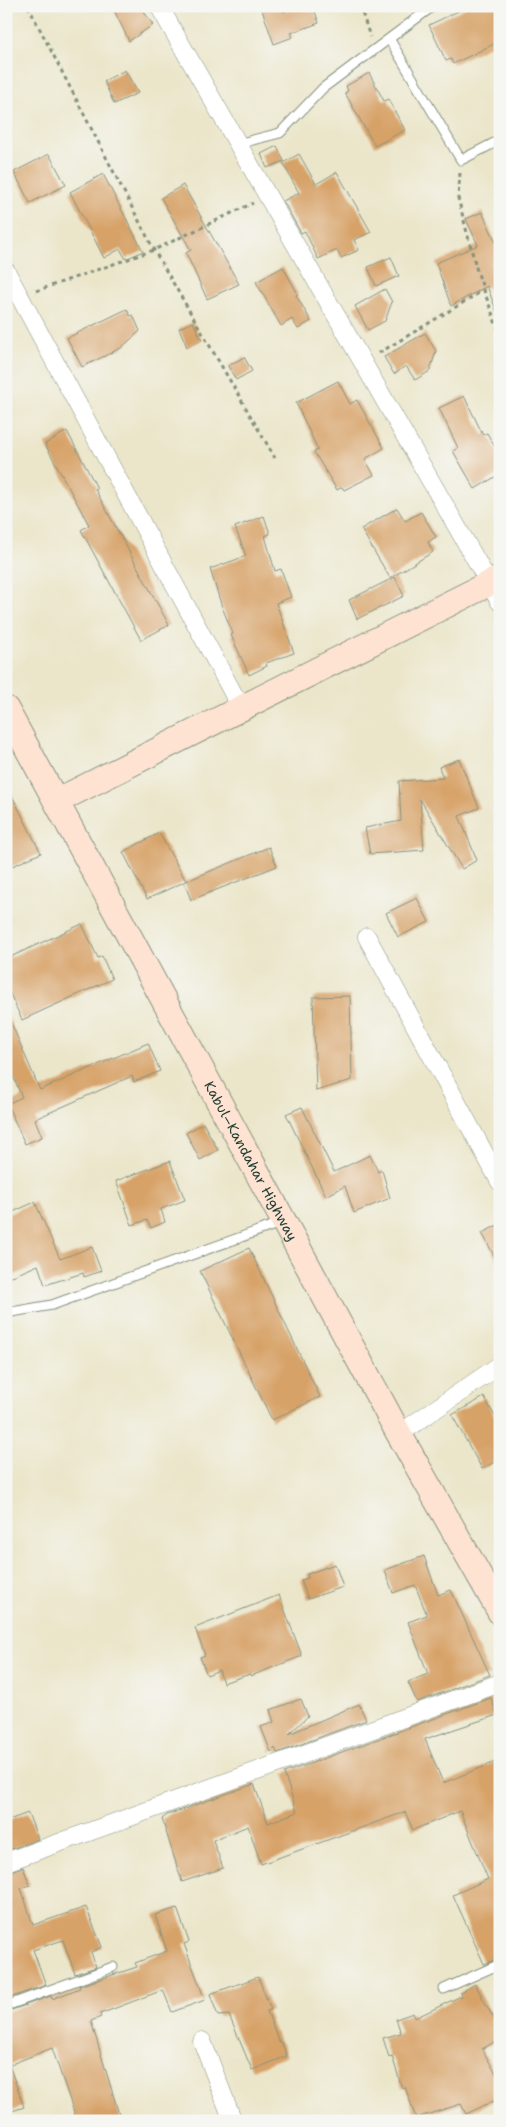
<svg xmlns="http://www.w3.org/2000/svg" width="506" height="2127" viewBox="0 0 506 2127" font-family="'Shantell Sans',sans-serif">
<rect width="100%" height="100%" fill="#f6f6f2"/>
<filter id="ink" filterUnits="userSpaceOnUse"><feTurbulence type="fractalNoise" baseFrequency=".02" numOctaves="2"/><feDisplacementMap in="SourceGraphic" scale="10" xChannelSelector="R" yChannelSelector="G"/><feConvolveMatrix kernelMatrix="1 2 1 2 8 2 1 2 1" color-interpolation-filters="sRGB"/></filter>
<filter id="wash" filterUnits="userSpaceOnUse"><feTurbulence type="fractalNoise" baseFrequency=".0096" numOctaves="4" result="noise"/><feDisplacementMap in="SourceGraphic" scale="20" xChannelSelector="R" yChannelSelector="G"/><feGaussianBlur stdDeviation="1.12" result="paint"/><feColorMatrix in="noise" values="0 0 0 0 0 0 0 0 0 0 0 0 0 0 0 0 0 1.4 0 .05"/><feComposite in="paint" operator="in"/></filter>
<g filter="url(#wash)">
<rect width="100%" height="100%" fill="#ebe6ca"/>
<g id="blocks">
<g fill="#d7a268">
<polygon points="112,6 140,6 153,25 129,41"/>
<polygon points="272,6 282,6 284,12 296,6 313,6 319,23 291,33 293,37 274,44 262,10"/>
<polygon points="469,6 500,6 500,41 453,64 451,59 446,61 429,25"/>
<polygon points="125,70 138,93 114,104 104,81"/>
<polygon points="369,73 384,101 388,99 405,130 375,146 345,93 348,91 346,86"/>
<polygon points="277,146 284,161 267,168 261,154"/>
<polygon points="49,154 66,185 30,203 14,172"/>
<polygon points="299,154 316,184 337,172 371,232 354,240 359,250 341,258 337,250 318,259 305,231 301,233 283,201 299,193 283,163"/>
<polygon points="103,174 143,251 126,259 120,249 104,258 70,192"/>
<polygon points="183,185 239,284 207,299 186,253 191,250 161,198"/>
<polygon points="482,212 500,251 500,315 498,315 487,286 451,306 436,263 478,245 466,219"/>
<polygon points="391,257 399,276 376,286 368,267"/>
<polygon points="283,267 298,294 296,295 311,321 298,329 292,319 281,326 256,282"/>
<polygon points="385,289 392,302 385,321 368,330 355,306"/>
<polygon points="127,309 130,316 133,315 140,331 121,348 82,367 67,338"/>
<polygon points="193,322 202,340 187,347 179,328"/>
<polygon points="425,333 436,351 430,371 415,380 406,366 394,374 384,357"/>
<polygon points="244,357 252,371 236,380 228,366"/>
<polygon points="338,381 350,404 357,400 384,448 365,459 374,475 344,490 342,487 337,490 314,452 318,450 296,403"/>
<polygon points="464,396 483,435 487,433 500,456 500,474 475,489 453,451 458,448 439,408"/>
<polygon points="67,431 97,488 95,489 169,625 141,640 81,530 89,525 45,444"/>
<polygon points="397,508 405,521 421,512 436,537 428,542 433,552 390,578 361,529"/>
<polygon points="264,516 270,534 265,536 275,571 281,569 291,597 276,603 294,653 266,663 267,666 249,675 231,635 233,634 222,607 210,569 246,556 235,527"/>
<polygon points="395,577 404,596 357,619 349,600"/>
<polygon points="459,759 479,808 459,816 477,860 462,869 420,799 424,850 370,854 365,828 401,821 399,781 443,778 439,767"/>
<polygon points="6,784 41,853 6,869"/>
<polygon points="159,833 186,881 147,899 123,852"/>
<polygon points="269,847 277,866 191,900 184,882"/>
<polygon points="417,898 429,922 398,937 386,913"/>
<polygon points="82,924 98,958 102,956 112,979 22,1020 6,985 6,959"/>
<polygon points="350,996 352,1080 316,1091 313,997"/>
<polygon points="6,1011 40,1090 148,1043 160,1071 134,1082 132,1076 35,1119 42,1137 25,1144 7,1104 22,1097 6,1060"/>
<polygon points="302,1107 334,1172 370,1155 378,1172 382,1170 390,1198 354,1213 345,1186 326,1196 286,1114"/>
<polygon points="203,1123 218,1150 200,1160 186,1133"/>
<polygon points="170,1161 185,1200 161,1209 165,1222 151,1228 147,1220 132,1225 116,1181"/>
<polygon points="35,1202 60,1259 92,1247 101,1271 84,1277 83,1273 45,1285 38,1265 6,1279 6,1215"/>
<polygon points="500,1224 500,1267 482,1233"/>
<polygon points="249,1248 320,1397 272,1420 200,1271"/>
<polygon points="484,1397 500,1425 500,1459 482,1469 452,1415"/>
<polygon points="424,1556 438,1595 451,1590 490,1675 417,1702 408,1682 428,1674 408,1622 427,1615 415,1585 393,1593 385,1570"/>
<polygon points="335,1564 343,1587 308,1599 301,1580 308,1578 307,1574"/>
<polygon points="279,1595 302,1656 251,1676 250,1674 223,1683 219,1670 207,1675 200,1657 205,1655 195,1628"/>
<polygon points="491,1698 497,1715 425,1739 443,1783 500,1760 500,1958 484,1964 453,1895 488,1879 460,1811 413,1830 405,1812 261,1864 248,1826 213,1840 223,1868 182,1882 162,1819 167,1815 254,1784 268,1823 297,1812 284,1773"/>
<polygon points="301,1699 308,1716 289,1734 359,1704 366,1720 277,1753 275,1748 271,1752 261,1727 274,1722 270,1710"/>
<polygon points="28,1813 38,1839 6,1851 6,1821"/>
<polygon points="23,1867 30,1885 21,1888 33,1925 86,1907 102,1947 91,1952 96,1967 75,1974 63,1940 33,1950 46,1985 6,1999 6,1872"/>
<polygon points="177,1908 189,1942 184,1944 205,2000 172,2012 163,1990 100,2014 101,2017 91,2021 121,2121 77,2121 52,2048 9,2065 24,2107 6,2113 6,2012 51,1996 52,1999 80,1988 79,1986 137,1967 135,1963 167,1951 155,1915"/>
<polygon points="258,1977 271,2010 267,2011 279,2042 281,2042 287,2056 252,2070 229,2015 218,2016 210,1994"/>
<polygon points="475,1984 500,2030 500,2039 482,2049 500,2081 500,2098 466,2114 461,2104 416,2118 405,2087 402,2088 392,2056 389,2057 383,2038 401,2033 396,2019 413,2013 415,2018 461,1996 460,1993"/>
</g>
</g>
</g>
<g filter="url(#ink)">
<use href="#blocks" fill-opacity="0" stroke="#85927f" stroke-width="1"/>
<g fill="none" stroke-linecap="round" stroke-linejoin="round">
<defs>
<g id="lane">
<polyline points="390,40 461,160 500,140"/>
<polyline points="237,144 280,133 323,88 433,6"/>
<polyline points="6,1313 52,1305 283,1222"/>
<polyline points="444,1989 500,1964"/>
<polyline points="6,2006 113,1967"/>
</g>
<g id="street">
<polyline points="159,6 500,602"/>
<polyline points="6,271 241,708"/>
<polyline points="367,937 500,1182"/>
<polyline points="399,1434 500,1365"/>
<polyline points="6,1862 500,1683"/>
<polyline points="202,2041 233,2121"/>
</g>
<g id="secondary">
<path id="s1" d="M 6,709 L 399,1434 L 500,1612"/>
<polyline points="57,801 500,578"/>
</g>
</defs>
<use href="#lane" stroke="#85927f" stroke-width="11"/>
<use href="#street" stroke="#85927f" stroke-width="19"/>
<use href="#secondary" stroke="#85927f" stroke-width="27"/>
<g stroke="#85927f" stroke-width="3" stroke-dasharray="4 4" stroke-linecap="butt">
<polyline points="28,6 154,250 275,458"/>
<polyline points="360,6 370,37"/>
<polyline points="460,173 458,198 477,271 500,335"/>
<polyline points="36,291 154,250 253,203"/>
<polyline points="379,353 484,290"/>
</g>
<use href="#lane" stroke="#fff" stroke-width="9"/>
<use href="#street" stroke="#fff" stroke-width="18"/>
<use href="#secondary" stroke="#fee3d2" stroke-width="25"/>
</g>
</g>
<g text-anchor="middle" stroke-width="4" stroke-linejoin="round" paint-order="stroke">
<g font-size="14" fill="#1f3d34" stroke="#f6f6f2">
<text dy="5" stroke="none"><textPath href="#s1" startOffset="514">Kabul–Kandahar Highway</textPath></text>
</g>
</g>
<rect width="506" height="2127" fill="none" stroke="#f6f6f2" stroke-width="25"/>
</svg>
